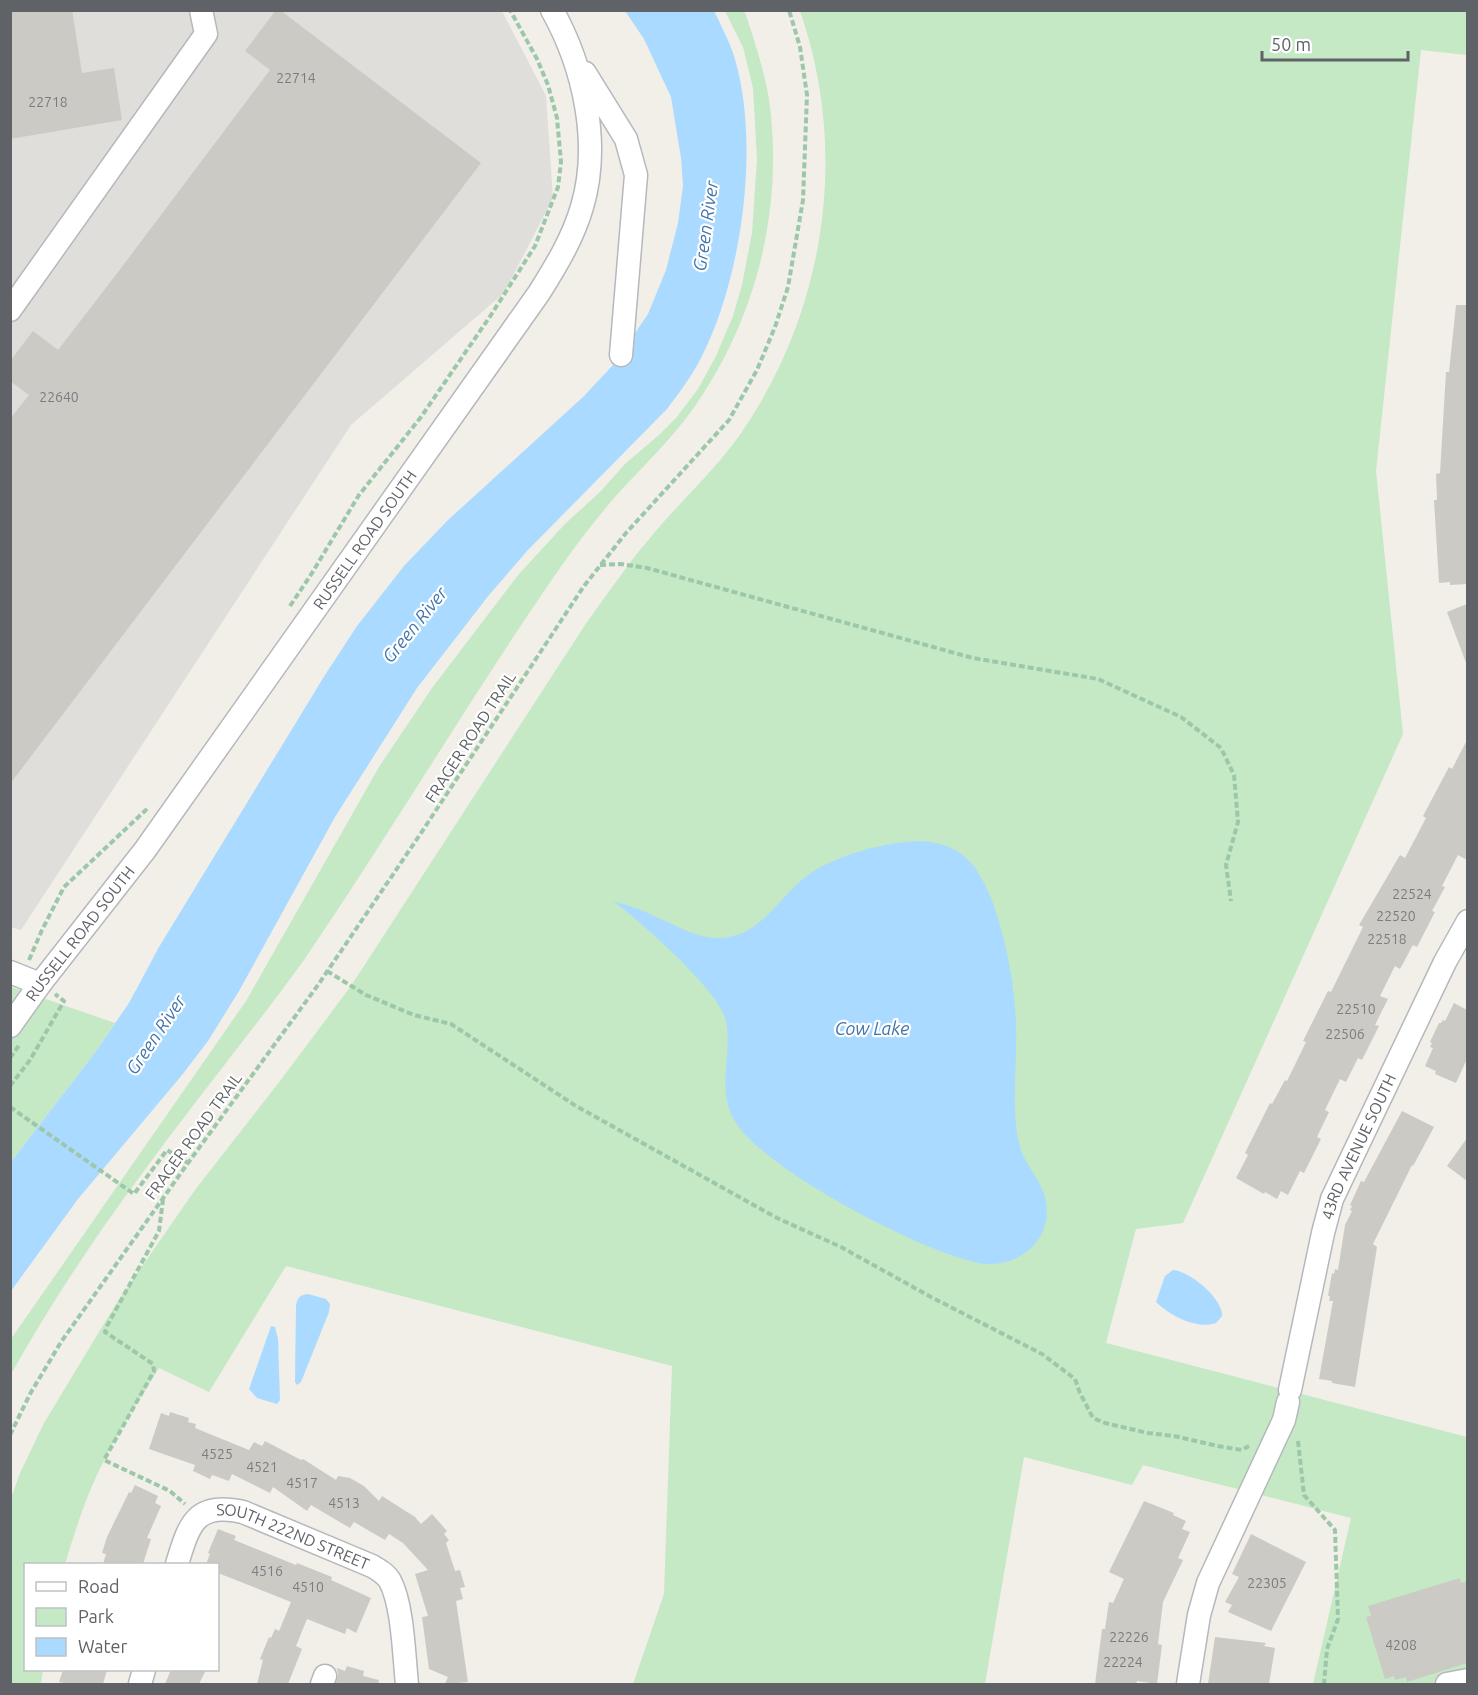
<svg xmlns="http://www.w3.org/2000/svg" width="1478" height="1695" viewBox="0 0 1478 1695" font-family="Ubuntu,sans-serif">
<rect width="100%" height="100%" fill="#f1efe8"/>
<polygon fill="#e0deda" points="10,11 502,11 546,96 553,198 504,293 351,425 21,930 10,927"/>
<g fill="#c5e8c5">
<path d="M 725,11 L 744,11 L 746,15 C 755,43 764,70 769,99 C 784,207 757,317 695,406 C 672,439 642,467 615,497 C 588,528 563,563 540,597 C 459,717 385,841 304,960 C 251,1033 194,1102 141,1175 C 94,1238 50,1305 11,1374 L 11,1339 L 246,1001 L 379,767 L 432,688 L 519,574 L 565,524 L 601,491 L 625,464 L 659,435 L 676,418 L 698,389 L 716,356 L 733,316 L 742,285 L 752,233 L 757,159 L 753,88 L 743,47 Z"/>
<path d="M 800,11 L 1467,11 L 1467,55 L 1421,50 L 1376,471 L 1403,734 L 1183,1223 L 1136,1229 L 1106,1343 L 1467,1437 L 1467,1684 L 1313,1684 L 1351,1518 L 1143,1465 L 1132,1485 L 1024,1457 L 985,1684 L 633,1684 L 664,1594 L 672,1366 L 286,1266 L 209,1392 L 159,1368 C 137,1403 114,1439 96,1477 C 83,1505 74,1535 65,1564 L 26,1564 L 26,1670 L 43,1670 L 41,1684 L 11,1684 L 10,1501 L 20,1473 L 44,1423 L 116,1304 L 195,1190 L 280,1081 L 351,986 L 585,625 C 606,596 626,566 650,538 C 678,504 711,474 737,439 C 825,315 850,154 800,11 Z"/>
<polygon points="11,987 115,1023 94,1054 11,1162"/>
</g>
<g fill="#aadaff">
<path d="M 625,11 L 714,11 C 721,25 729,41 734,56 C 761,143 742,280 700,360 C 691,377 679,393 667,409 L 527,551 L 489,595 L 417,688 L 335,817 L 239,991 L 208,1041 L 182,1075 L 78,1199 L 11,1291 L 11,1162 L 94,1054 L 129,1003 L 159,947 L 325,675 L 357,626 L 404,566 L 447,521 L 583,397 L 614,364 L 648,314 L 666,270 L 678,223 L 683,186 L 681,158 L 671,97 L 644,39 Z"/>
<path d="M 922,841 C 938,843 954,846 966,858 C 998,885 1016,983 1016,1025 C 1017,1054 1014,1082 1015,1111 C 1016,1125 1017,1140 1022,1153 C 1028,1167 1038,1178 1043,1191 C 1052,1213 1045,1240 1025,1253 C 1012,1262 995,1266 979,1263 C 921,1252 772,1173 738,1126 C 714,1092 733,1058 726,1021 C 720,991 640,921 613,901 C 628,905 642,910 656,917 C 676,925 694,937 716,938 C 760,939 778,897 808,875 C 835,855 889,841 922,841 Z"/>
<path d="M 1173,1270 C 1190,1271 1223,1299 1222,1316 L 1216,1323 C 1197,1330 1169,1315 1156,1302 L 1165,1276 Z"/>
<path d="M 308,1294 L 326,1299 L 330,1304 L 329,1312 L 301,1382 L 297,1385 L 295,1382 L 296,1305 C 298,1297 300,1295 308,1294 Z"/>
<polygon points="271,1326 275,1327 278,1339 280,1400 277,1404 257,1398 249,1389"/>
</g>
<g fill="#cccac5">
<polygon points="10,10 72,10 82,73 114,68 122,120 10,139"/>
<polygon points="276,10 280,10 481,163 10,784 10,419 29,395 10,381 10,361 33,331 58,350 115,276 270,70 245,51"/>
<polygon points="1456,305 1467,305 1467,584 1450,585 1450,582 1439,583 1434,500 1437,500 1436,474 1440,473 1446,372 1449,372"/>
<polygon points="1467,604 1467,663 1466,663 1447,612"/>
<polygon points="1467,740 1467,860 1458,855 1442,886 1445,887 1432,911 1435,912 1417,947 1413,945 1400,969 1395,966 1380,996 1388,999 1375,1025 1379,1026 1362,1060 1358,1058 1346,1082 1340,1079 1325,1110 1329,1112 1317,1137 1321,1139 1304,1173 1300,1171 1288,1195 1281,1191 1277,1199 1265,1192 1264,1194 1236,1178 1248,1155 1245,1153 1270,1103 1272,1104 1285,1080 1287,1081 1306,1042 1303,1041 1328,991 1331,992 1363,927 1359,925 1400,855 1405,858 1426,818 1423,816 1449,767 1452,769"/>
<polygon points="1454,1003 1467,1010 1467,1059 1456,1083 1435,1074 1436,1071 1425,1066 1433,1048 1430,1047 1432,1043 1430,1042 1439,1023 1441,1023 1443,1020 1445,1021"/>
<polygon points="1402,1111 1434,1127 1413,1166 1412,1165 1373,1244 1377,1247 1355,1387 1332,1383 1332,1381 1319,1379 1333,1301 1329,1301 1330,1296 1328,1296 1332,1273 1334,1274 1335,1269 1338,1270 1345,1225 1352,1211 1350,1210 1352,1206 1350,1205 1361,1181 1364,1182"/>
<polygon points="1467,1138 1467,1181 1447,1166"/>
<polygon points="170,1412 189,1418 188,1422 196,1424 195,1428 249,1450 254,1442 262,1446 265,1441 301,1460 303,1459 336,1480 338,1476 350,1478 364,1486 379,1501 382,1496 415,1517 421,1524 432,1514 447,1531 444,1534 449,1540 446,1543 455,1571 460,1570 465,1587 460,1588 463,1599 456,1601 468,1682 445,1684 448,1677 429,1669 422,1617 428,1616 415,1574 428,1570 403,1543 389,1534 385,1540 354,1522 350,1528 311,1505 307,1511 273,1487 270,1493 232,1474 229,1481 212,1475 210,1479 193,1471 195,1465 149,1449 161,1413 169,1416"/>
<polygon points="135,1485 158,1496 155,1503 161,1506 147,1538 151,1539 143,1564 103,1564 106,1554 102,1553 107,1537 129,1492 131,1493"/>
<polygon points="1144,1501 1174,1513 1173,1515 1186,1521 1182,1529 1190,1532 1178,1558 1183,1560 1163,1602 1158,1644 1162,1645 1157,1684 1137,1681 1136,1684 1095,1684 1102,1629 1105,1629 1109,1602 1113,1603 1124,1579 1109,1572"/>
<polygon points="218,1529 236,1536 234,1540 296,1565 297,1563 332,1577 331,1580 371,1598 356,1633 347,1628 345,1634 307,1619 296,1646 302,1649 288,1684 257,1684 263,1660 260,1659 269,1637 271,1638 275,1629 279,1631 291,1602 218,1573 218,1564 206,1564 210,1554 208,1553"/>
<polygon points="1251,1534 1306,1562 1271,1631 1228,1612 1232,1605 1225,1602 1239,1577 1232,1574"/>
<polygon points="1460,1578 1461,1583 1467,1581 1467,1663 1407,1682 1406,1677 1395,1680 1394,1676 1385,1679 1366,1617 1371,1616 1368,1606"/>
<polygon points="1215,1637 1266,1643 1264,1646 1275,1648 1269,1684 1208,1684"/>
<polygon points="347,1666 364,1671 363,1676 379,1680 378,1684 336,1684 338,1674 337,1668 345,1671"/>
<polygon points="63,1670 107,1670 103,1684 68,1684 59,1682"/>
<polygon points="171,1670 206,1670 199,1684 165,1684"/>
</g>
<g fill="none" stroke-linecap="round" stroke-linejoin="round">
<defs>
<g id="minor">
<polyline points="585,73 626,139 636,175 621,355"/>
<polyline points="10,310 206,34 201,10"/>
<polyline points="10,972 40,984"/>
<path id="s1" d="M 10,1026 L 40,984 L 145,850 L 539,293 C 556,266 573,238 582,207 C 601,143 584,67 552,10"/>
<path id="s2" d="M 1290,1390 L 1323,1233 L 1332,1199 L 1445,962 L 1468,921"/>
<path id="s3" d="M 177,1564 C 189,1525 195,1501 243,1512 L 372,1566 C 379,1570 386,1574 390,1581 C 403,1605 404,1657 407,1684"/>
<polyline points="140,1684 144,1670"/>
<polyline points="322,1684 325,1676"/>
<polyline points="1188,1684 1199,1615 1208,1583 1284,1420 1288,1402"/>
<polyline points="1447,1684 1468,1680"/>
</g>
</defs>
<use href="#minor" stroke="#b5b8bc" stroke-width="25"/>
<g stroke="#9cc7a9" stroke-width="4" stroke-dasharray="6 3" stroke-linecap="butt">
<polyline points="600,565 621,564 647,568 973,658 1098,679 1181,717 1221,748 1234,775 1238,822 1226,865 1231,901"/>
<polyline points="290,606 312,573 359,495 421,417 491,315 535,246 558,187 561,162 557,118 548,85 537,59 510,10"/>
<polyline points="29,960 42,930 64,887 148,808"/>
<polyline points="327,971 366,995 414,1015 451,1024 576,1106 777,1218 841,1247 931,1297 1042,1354 1075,1379 1080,1393 1093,1418 1105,1423 1148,1433 1174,1436 1218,1446 1242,1450 1249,1446"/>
<polyline points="10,1058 20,1044"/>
<polyline points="10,1086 30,1060 64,1001 55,994"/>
<polyline points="10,1107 134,1194 167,1150 188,1163"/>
<polyline points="163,1199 159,1231 107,1326 105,1332 153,1364 154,1371 104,1460 170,1491 185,1504"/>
<polyline points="10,1435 30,1394 61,1342 188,1163 318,985 417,839 584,586 626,533 729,420 757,370 775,327 788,287 803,200 807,95 800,47 789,10"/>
<polyline points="1298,1441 1304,1495 1335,1530 1338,1619 1327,1649 1324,1684"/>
</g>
<use href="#minor" stroke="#fff" stroke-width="22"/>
</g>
<g text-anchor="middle" stroke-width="4.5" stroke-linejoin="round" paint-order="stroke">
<g font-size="14" fill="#7a7d7f">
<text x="296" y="83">22714</text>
<text x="48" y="107">22718</text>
<text x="59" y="402">22640</text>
<text x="1412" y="899">22524</text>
<text x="1396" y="921">22520</text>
<text x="1387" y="944">22518</text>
<text x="1356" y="1014">22510</text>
<text x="1345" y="1039">22506</text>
<text x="217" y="1459">4525</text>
<text x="262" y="1472">4521</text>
<text x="302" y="1488">4517</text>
<text x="344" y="1508">4513</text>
<text x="267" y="1576">4516</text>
<text x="1267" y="1588">22305</text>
<text x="308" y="1592">4510</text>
<text x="1129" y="1642">22226</text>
<text x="1401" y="1650">4208</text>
<text x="1123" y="1667">22224</text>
</g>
<g font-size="16" fill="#5f6368" stroke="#fff">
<text dy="6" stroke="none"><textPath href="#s1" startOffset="602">RUSSELL ROAD SOUTH</textPath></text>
<text transform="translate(470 737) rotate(-57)" y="6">FRAGER ROAD TRAIL</text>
<text dy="6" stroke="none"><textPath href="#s1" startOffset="116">RUSSELL ROAD SOUTH</textPath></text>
<text transform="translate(193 1136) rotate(-54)" y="6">FRAGER ROAD TRAIL</text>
<text dy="6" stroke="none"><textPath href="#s2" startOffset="254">43RD AVENUE SOUTH</textPath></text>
<text dy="6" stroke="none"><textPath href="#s3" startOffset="153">SOUTH 222ND STREET</textPath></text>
</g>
<g font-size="18" font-style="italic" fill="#4174aa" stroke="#fff">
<text transform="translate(706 226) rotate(-82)" y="6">Green River</text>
<text transform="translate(415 625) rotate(-51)" y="6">Green River</text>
<text x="872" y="1035">Cow Lake</text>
<text transform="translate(156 1035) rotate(-56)" y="6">Green River</text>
</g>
</g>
<rect width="1478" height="1695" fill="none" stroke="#5f6368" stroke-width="24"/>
<rect x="24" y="1563" width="195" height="108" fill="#ffffff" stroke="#bfc1c3" stroke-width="1.5"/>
<rect x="36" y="1582" width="30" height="9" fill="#ffffff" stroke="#bfc1c3" stroke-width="1.5"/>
<text x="78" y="1593" font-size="18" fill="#5f6368">Road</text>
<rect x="36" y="1608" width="30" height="18" fill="#c5e8c5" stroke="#bfc1c3" stroke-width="1.5"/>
<text x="78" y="1623" font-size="18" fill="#5f6368">Park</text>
<rect x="36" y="1638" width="30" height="18" fill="#aadaff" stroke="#bfc1c3" stroke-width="1.5"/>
<text x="78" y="1653" font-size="18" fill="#5f6368">Water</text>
<path d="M1262 51v9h146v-9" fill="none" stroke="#5f6368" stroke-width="3"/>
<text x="1271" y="51" font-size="18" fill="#5f6368" stroke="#ffffff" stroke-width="4.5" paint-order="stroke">50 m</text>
</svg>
